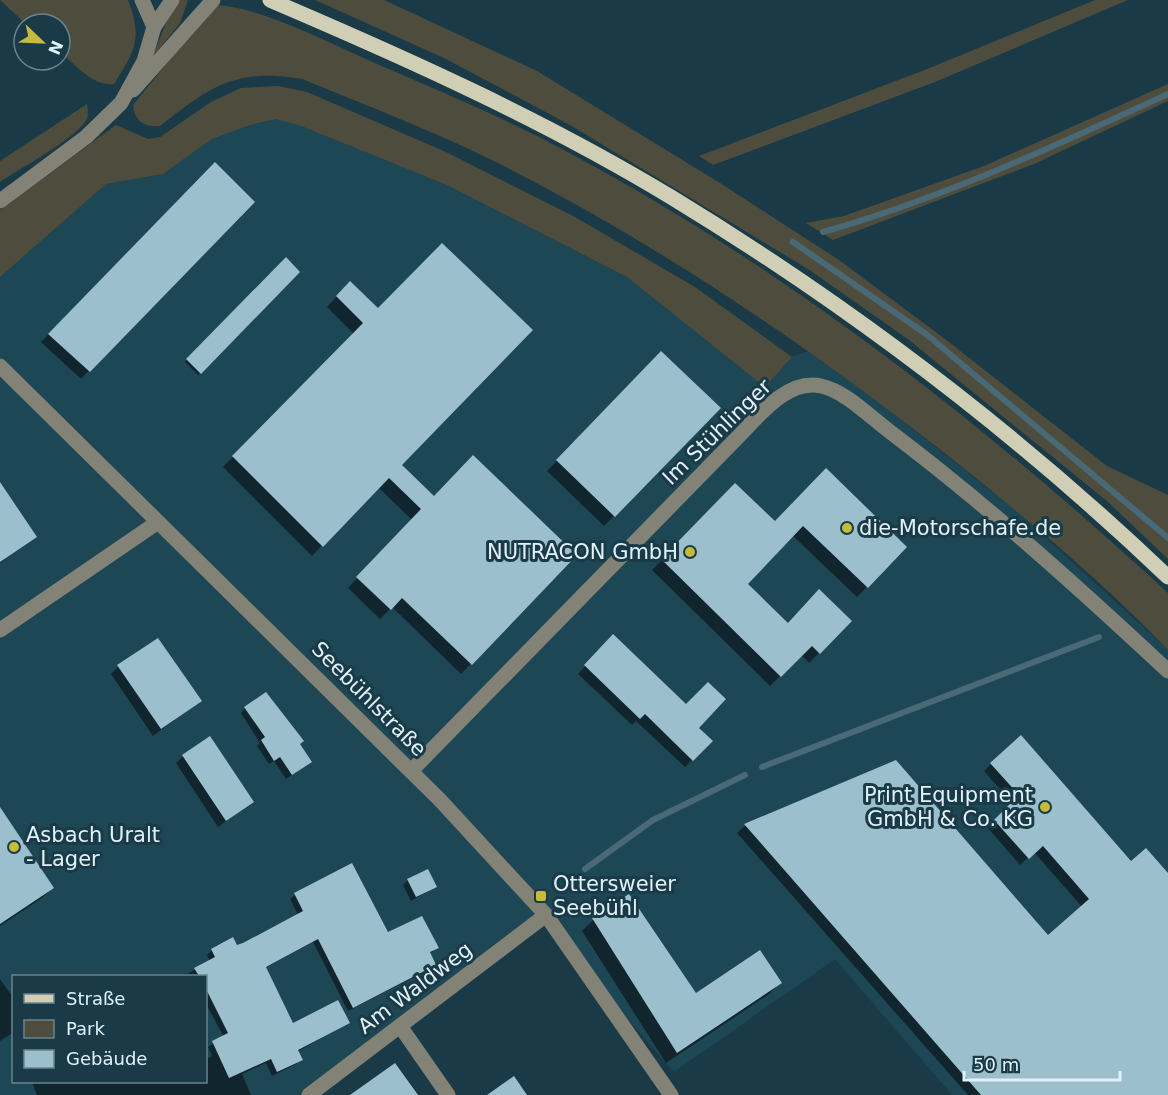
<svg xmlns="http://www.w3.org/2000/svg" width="1168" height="1095" viewBox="0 0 1168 1095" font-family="'DejaVu Sans',sans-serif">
<rect width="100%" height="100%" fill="#1a3a47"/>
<path fill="#1e4756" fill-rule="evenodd" d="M 276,119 L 301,126 L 447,185 L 627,277 L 765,386 L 792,357 L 808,351 L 880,403 L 1020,514 L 1168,650 L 1168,1095 L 952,1095 L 835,959 L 674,1072 L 538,917 L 301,1095 L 0,1095 L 0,277 L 106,184 L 163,174 L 212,139 L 250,125 ZM 14,976 L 206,976 L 206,1082 L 14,1082 Z"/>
<g fill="#4e4d3d">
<path d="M 0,0 L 128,0 C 143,38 135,51 114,84 C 93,87 75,64 60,52 L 60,24 L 26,24 Z"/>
<polygon points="180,0 188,0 180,23 151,59 172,9"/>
<polygon points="315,0 384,0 537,71 720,183 839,260 945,339 1107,466 1168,495 1168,559 1108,502 909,340 808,269 570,125 444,58"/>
<polygon points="1095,0 1128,0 935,82 713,165 699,156 927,69"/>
<path d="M 218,5 C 263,8 333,45 377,64 C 430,87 485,110 537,136 C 769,255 977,417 1168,593 L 1168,650 C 1102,581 1027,519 952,459 C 810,347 661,246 500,164 C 436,132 368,106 302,79 C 235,68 211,86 160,126 C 145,128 134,121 133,105 L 206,15 Z"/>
<polygon points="1168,84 1168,101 1034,164 833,240 806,223 844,216 984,166"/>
<polygon points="278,86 307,92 446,152 575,217 695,287 792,357 765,387 627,277 447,185 301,126 276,119 250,125 212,139 163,174 106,184 0,277 0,210 116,125 148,139 160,137 211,102 241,88"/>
<path d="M 87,104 C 88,110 89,117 85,122 C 70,142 22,167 0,182 L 0,161 Z"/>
</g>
<g fill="#0007">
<polygon points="215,164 253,202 81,379 41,342"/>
<polygon points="286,259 298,272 198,375 185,362"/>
<polygon points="340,293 378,310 400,465 434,498 574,555 461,674 392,607 380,619 348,588 412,520 378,487 312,556 223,467 354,334 327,307"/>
<polygon points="662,353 719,408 604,526 547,471"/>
<polygon points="826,471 905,547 857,597 792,535 746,584 787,625 850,621 809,663 801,655 770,686 652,570 735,486 775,523"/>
<polygon points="0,485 35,536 0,563"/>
<polygon points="613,637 711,741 685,767 636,721 632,725 578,674"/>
<polygon points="118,667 200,701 153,736 111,674"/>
<polygon points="245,708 298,744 305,766 286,779 274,761 269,764 257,746 260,743 241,713"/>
<polygon points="183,756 252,802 218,827 176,763"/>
<polygon points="895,762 1048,937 1082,907 1034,852 1020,865 988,828 1013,804 984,771 991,764 1131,863 1168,876 1168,1095 968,1095 737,833 745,826"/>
<polygon points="0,810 52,888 42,898 0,926"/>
<polygon points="351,865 388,934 437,948 429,954 434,965 430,969 348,1011 313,942 265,968 293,1025 348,1023 297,1052 301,1060 296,1064 272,1076 266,1063 242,1074 251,1095 37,1095 32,1082 206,1082 206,1059 212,1056 208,1047 224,1037 206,1004 206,976 184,976 210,961 207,955 212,950 243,945 298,915 290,899 295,895"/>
<polygon points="408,880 435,887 411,901 403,885"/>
<polygon points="629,896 696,995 780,983 769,994 666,1063 582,931 593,920"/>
<polygon points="0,979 14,999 14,1032 0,1041"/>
</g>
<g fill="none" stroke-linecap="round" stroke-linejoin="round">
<g stroke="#4a6976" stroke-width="6">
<path d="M 823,232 C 943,198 1055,146 1168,94"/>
<polyline points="793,242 926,334 1168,538"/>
<polyline points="762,767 1099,637"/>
<polyline points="585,869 653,820 745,775"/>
</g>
</g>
<g fill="#9cbfce">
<polygon points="215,162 255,202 90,372 48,334"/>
<polygon points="442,243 533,330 402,465 434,496 473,455 577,555 472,665 402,598 391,610 356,577 421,509 389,478 323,547 232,456 363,323 336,296 350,281 378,308"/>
<polygon points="286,257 300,272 201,374 186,359"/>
<polygon points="661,351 721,408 615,517 556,460"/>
<polygon points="826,468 907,547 868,588 803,526 748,584 788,623 819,589 852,621 820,654 812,646 781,677 661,559 735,483 775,521"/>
<polygon points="0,482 37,537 0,562"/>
<polygon points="613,634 686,704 708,682 726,699 699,728 713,741 693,761 645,714 640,719 584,665"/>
<polygon points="158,638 202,701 161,729 117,665"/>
<polygon points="266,692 304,741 300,744 312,762 292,775 280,757 274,761 261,740 265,737 244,707"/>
<polygon points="1021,735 1131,861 1146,848 1168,873 1168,1095 981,1095 744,824 896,760 1048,935 1089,899 1043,846 1029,859 994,820 1019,795 990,763"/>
<polygon points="210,736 254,802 226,821 182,755"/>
<polygon points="0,807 54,888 0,924"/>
<polygon points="352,863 388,932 422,916 439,948 430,952 436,965 353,1008 318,939 266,967 293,1023 338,1000 350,1023 298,1050 303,1060 277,1072 271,1059 229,1078 212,1041 228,1033 206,989 206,976 199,976 194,968 215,957 211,949 233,937 237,945 243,943 303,911 294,893"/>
<polygon points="428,869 437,887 416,897 407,879"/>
<polygon points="629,894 696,993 760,950 782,983 677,1053 592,918"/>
<polygon points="395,1063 418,1095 350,1095"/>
<polygon points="514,1076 527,1095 487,1095"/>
</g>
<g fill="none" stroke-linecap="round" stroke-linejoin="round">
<g stroke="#838276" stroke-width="15">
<polyline points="142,0 154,27"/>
<polyline points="133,90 213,0"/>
<polyline points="0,201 86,137 121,103 144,61 154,27 172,0"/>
<polyline points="0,366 440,800 546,915 671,1095"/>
<polyline points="0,630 158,522"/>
<path d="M 411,771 L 736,439 C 757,418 787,378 821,386 C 845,391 869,416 889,431 C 987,505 1078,587 1168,671"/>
<polyline points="400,1026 448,1095"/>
<polyline points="309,1095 546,915"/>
</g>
<path stroke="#d0cfb5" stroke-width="15" d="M 270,0 C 406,58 544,120 671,197 C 850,306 1017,433 1168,577"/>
</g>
<g fill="#c6bc3c" stroke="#1a3a47" stroke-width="2">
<circle cx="847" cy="528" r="6"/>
<circle cx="690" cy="552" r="6"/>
<circle cx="1045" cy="807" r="6"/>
<circle cx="14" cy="847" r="6"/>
<rect x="535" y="890" width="12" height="12" rx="3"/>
</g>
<g text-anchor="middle" stroke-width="6" stroke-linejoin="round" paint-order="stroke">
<g font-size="21" fill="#e0f2fa" stroke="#1a3a47">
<text transform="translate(717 432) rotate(-44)" y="7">Im Stühlinger</text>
<text transform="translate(369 699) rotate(45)" y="7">Seebühlstraße</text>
<text transform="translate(415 988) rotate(-37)" y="7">Am Waldweg</text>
</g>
<g font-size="21" fill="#e0f2fa" stroke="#1a3a47" text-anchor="start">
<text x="859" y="535">die-Motorschafe.de</text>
<text x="678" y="559" text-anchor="end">NUTRACON GmbH</text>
<text x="1033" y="802" text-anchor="end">Print Equipment<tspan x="1033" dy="24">GmbH &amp; Co. KG</tspan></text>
<text x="26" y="842">Asbach Uralt<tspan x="26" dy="24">- Lager</tspan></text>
<text x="553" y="891">Ottersweier<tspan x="553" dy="24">Seebühl</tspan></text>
</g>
</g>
<rect x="12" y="975" width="195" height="108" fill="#1a3a47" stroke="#69848f" stroke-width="1.5"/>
<rect x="24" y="994" width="30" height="9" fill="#d0cfb5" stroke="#69848f" stroke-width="1.5"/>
<text x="66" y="1005" font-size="18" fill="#e0f2fa">Straße</text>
<rect x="24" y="1020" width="30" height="18" fill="#4e4d3d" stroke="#69848f" stroke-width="1.5"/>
<text x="66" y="1035" font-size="18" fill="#e0f2fa">Park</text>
<rect x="24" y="1050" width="30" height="18" fill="#9cbfce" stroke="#69848f" stroke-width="1.5"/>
<text x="66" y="1065" font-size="18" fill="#e0f2fa">Gebäude</text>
<g transform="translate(42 42) rotate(113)"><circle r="28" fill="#1a3a47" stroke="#69848f" stroke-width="1.5"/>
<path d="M0-4.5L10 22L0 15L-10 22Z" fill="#c6bc3c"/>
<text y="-9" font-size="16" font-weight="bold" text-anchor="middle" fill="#e0f2fa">N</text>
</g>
<path d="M964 1071v9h156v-9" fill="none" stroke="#e0f2fa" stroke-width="3"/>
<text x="973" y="1071" font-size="18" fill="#e0f2fa" stroke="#1a3a47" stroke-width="4.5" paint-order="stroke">50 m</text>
</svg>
